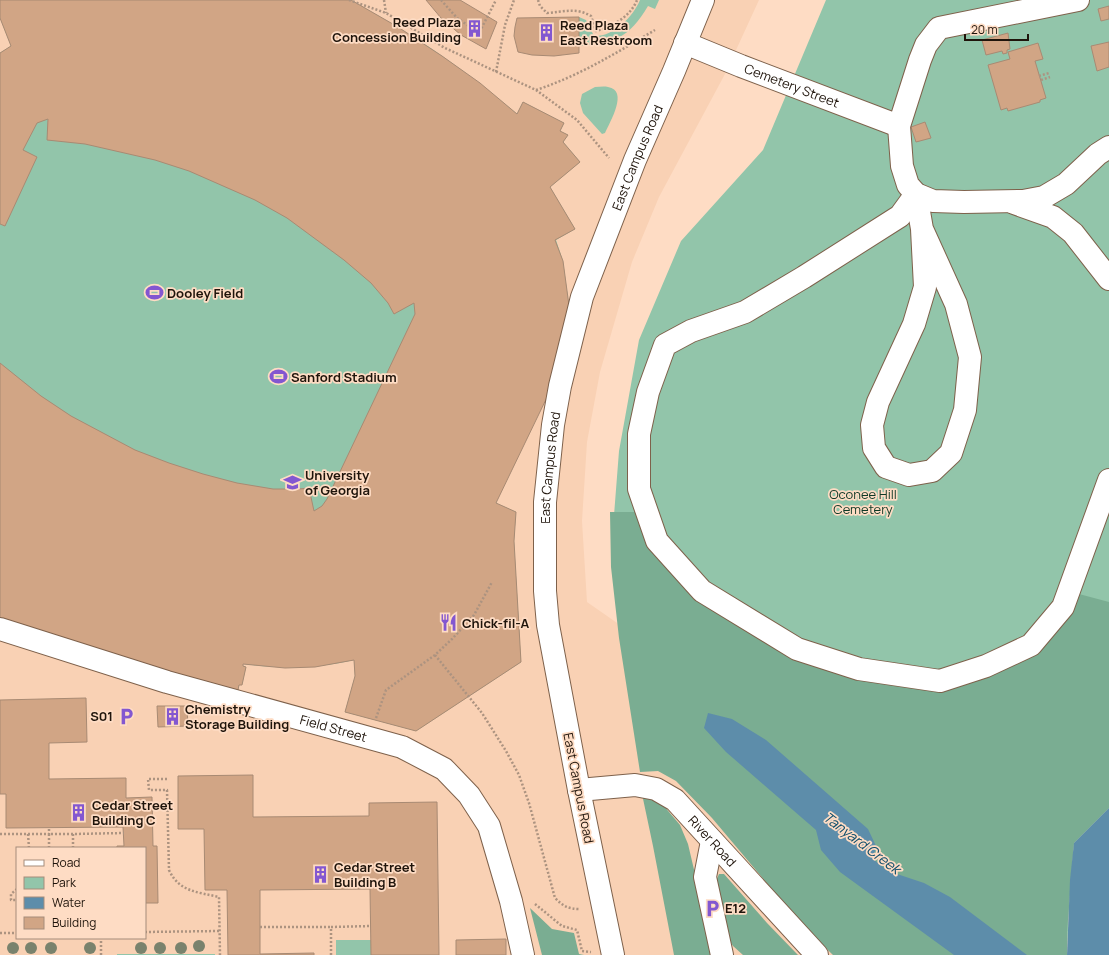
<svg xmlns="http://www.w3.org/2000/svg" width="1109" height="955" viewBox="0 0 1109 955" font-family="Manrope,sans-serif">
<rect width="100%" height="100%" fill="#fedcc4"/>
<path fill="#f9d1b4" fill-rule="evenodd" d="M 0,0 L 759,0 L 725,74 L 659,197 L 632,262 L 600,372 L 587,442 L 582,521 L 587,602 L 620,625 L 1039,955 L 0,955 ZM 17,848 L 145,848 L 145,938 L 17,938 Z"/>
<g fill="#92c5aa">
<path d="M 351,0 C 382,18 413,35 442,56 C 468,74 493,94 517,114 L 523,102 L 564,123 L 560,131 L 568,135 L 563,142 L 580,162 L 550,187 L 575,229 L 556,240 L 563,261 L 570,313 L 496,503 L 516,512 L 514,541 L 521,662 L 416,731 L 345,712 L 355,676 L 354,660 C 317,669 281,669 243,664 L 243,666 L 246,667 L 242,685 L 239,685 L 237,695 L 0,625 L 0,53 L 11,46 L 0,18 Z"/>
<path d="M 640,0 L 659,0 L 655,9 L 648,6 C 629,38 615,43 579,46 L 579,17 L 586,20 L 594,36 C 613,37 633,17 640,0 Z"/>
<polygon points="826,0 1109,0 1109,808 1074,843 1070,880 1067,955 612,541 619,451 639,340 681,241 763,150"/>
<path d="M 595,87 C 599,87 604,86 608,87 C 629,90 610,122 605,133 L 602,134 L 583,113 L 580,103 L 582,94 Z"/>
<rect x="336" y="940" width="35" height="15"/>
<rect x="117" y="954" width="98" height="1"/>
</g>
<g fill="#7aad92">
<polygon points="610,512 639,512 712,605 881,679 1016,661 1079,594 1109,602 1109,808 1074,843 1067,932 1067,955 833,955 803,926 712,818 676,781 658,771 640,772 619,638 611,567"/>
<polygon points="642,794 664,806 680,825 688,844 714,955 674,955 653,846"/>
<polygon points="719,874 724,874 767,923 798,955 743,955 733,946 728,938 715,883"/>
<polygon points="530,908 552,929 574,933 579,954 584,955 542,955"/>
</g>
<g fill="#5d8daa">
<polygon points="708,713 732,719 766,740 868,829 876,846 873,859 888,871 924,883 950,897 1027,955 954,955 840,872 821,850 816,830 726,752 704,728"/>
<polygon points="1109,808 1109,955 1067,955 1070,880 1074,843"/>
</g>
<g fill="#d1a585" stroke="#a88a73">
<polygon points="0,0 351,0 398,27 442,56 480,83 517,114 523,102 564,123 560,131 568,135 563,142 580,162 550,187 575,229 555,240 563,261 570,313 551,389 496,503 516,512 514,541 521,662 416,731 345,712 355,676 354,660 315,667 285,668 243,664 243,666 246,667 242,685 239,685 237,695 0,625 0,363 41,396 71,416 135,450 169,463 203,474 237,483 273,489 299,489 309,488 314,511 322,506 327,499 415,314 414,303 394,314 388,303 371,283 344,260 287,218 255,200 189,171 155,160 85,144 47,140 48,119 37,123 23,150 37,157 5,226 0,224 0,53 11,46 0,18"/>
<polygon points="426,0 460,0 497,22 486,49 461,35 441,18"/>
<polygon points="1109,6 1109,19 1101,21 1098,9"/>
<polygon points="579,17 579,53 554,56 532,55 518,52 514,36 515,27 517,18"/>
<polygon points="1008,33 1010,49 1007,50 1007,53 1003,54 1002,51 986,55 982,40"/>
<polygon points="1109,42 1109,67 1097,71 1091,46"/>
<polygon points="1038,43 1043,59 1035,61 1046,98 1040,100 1040,102 1008,111 1007,108 1001,110 988,65 1010,59 1008,52"/>
<polygon points="925,122 931,138 916,142 911,127"/>
<polygon points="86,698 87,742 49,743 49,779 126,778 126,798 152,797 153,846 157,846 158,903 145,903 145,848 117,848 117,846 124,846 123,827 6,828 6,794 0,794 0,700"/>
<polygon points="157,706 187,706 188,726 158,727"/>
<polygon points="253,775 253,817 369,816 369,803 437,802 439,955 371,955 370,889 260,890 260,954 314,953 314,955 228,955 227,890 205,890 204,829 178,829 178,776"/>
<polygon points="506,939 506,955 456,955 456,940"/>
</g>
<g fill="none" stroke-linecap="round" stroke-linejoin="round">
<defs>
<g id="minor">
<polyline points="1078,0 939,28 926,45 920,60 899,126 902,166 908,185 916,194 933,201 964,202 1023,201 1044,197 1066,184 1098,154 1109,147"/>
<path id="s1" d="M 685,43 L 741,66 L 899,126"/>
<polyline points="916,194 900,216 804,277 745,312 691,331 665,345 648,392 639,434 639,489 657,541 702,591 797,649 859,669 940,681 986,666 1031,645 1063,607 1109,480"/>
<polyline points="916,194 922,229 925,287 914,324 878,402 872,425 874,448 886,467 909,475 932,471 951,453 965,410 970,357 956,304 922,229"/>
<polyline points="1014,203 1053,217 1073,233 1109,279"/>
<path id="s2" d="M 0,629 L 167,682 L 402,747 L 444,769 L 469,795 L 489,826 L 511,901 L 523,955"/>
<path id="s3" d="M 579,790 L 635,785 L 656,789 L 675,800 L 817,955"/>
<polyline points="712,841 705,877 722,955"/>
</g>
<g id="major">
<path id="s4" d="M 613,955 L 579,790 L 548,625 L 545,591 L 545,502 L 553,425 L 560,386 L 582,297 L 635,160 L 674,71 L 703,0"/>
</g>
</defs>
<use href="#minor" stroke="#7e614b" stroke-width="24"/>
<use href="#major" stroke="#7e614b" stroke-width="24"/>
<g stroke="#ac9380" stroke-width="2.5" stroke-dasharray="2 2" stroke-linecap="butt">
<polyline points="349,0 386,13 445,48 536,90 577,120 609,158"/>
<polyline points="384,0 386,13"/>
<polyline points="441,0 457,18 479,33 496,0"/>
<path d="M 538,0 L 540,6 L 547,13 C 564,12 576,7 591,16 L 596,31 C 612,27 631,16 637,0"/>
<polyline points="496,72 505,25 514,0"/>
<polyline points="1039,76 1049,73"/>
<polyline points="1041,80 1050,77"/>
<path d="M 536,90 C 579,76 616,53 655,30"/>
<path d="M 435,655 L 482,713 L 506,751 L 519,775 L 529,803 L 555,898 C 563,906 568,909 580,909"/>
<polyline points="376,718 386,690 435,655 452,639 474,615 492,582"/>
<path d="M 167,779 L 148,779 L 149,790 L 167,790 L 169,870 C 179,892 198,892 219,897 L 220,955"/>
<polyline points="0,834 49,834 49,828"/>
<polyline points="28,834 29,848"/>
<polyline points="49,848 49,834 73,834"/>
<polyline points="73,848 73,834 124,833"/>
<polyline points="17,889 11,894 11,900 17,900"/>
<polyline points="535,904 562,926 577,930 582,951 591,952"/>
<polyline points="260,927 331,927"/>
<polyline points="145,932 219,931"/>
<polyline points="0,933 17,933"/>
<polyline points="101,955 101,938"/>
<polyline points="331,955 331,927 371,926"/>
</g>
<use href="#minor" stroke="#fff" stroke-width="22"/>
<use href="#major" stroke="#fff" stroke-width="22"/>
</g>
<g fill="#79826d">
<circle cx="199" cy="946" r="6"/>
<circle cx="13" cy="948" r="6"/>
<circle cx="31" cy="948" r="6"/>
<circle cx="51" cy="948" r="6"/>
<circle cx="90" cy="948" r="6"/>
<circle cx="141" cy="948" r="6"/>
<circle cx="160" cy="948" r="6"/>
<circle cx="181" cy="948" r="6"/>
</g>
<defs>
<symbol id="building-bare" viewBox="-9 -9 18 18"><path d="M-4-6H4V6H1V3H-1V6H-4ZM-2.5-4.3h1.7v1.8h-1.7ZM.8-4.3h1.7v1.8H.8ZM-2.5-1h1.7V.8h-1.7ZM.8-1h1.7V.8H.8Z" fill="#8357d0" stroke="#fedcc4" stroke-width="2.5" paint-order="stroke"/></symbol>
<symbol id="stadium-bare" viewBox="-9 -9 18 18"><path d="M0-5a6.5 5 0 1 0 0 10a6.5 5 0 1 0 0-10ZM-3.5-1.8h7v3.6h-7Z" fill="#8357d0" stroke="#fedcc4" stroke-width="2.5" paint-order="stroke"/></symbol>
<symbol id="university-bare" viewBox="-9 -9 18 18"><path d="M0-5L7-2L0 1L-7-2ZM-4 1L0 2.5L4 1V4Q0 6-4 4Z" fill="#8357d0" stroke="#fedcc4" stroke-width="2.5" paint-order="stroke"/></symbol>
<symbol id="restaurant-bare" viewBox="-9 -9 18 18"><path d="M-5-6h1v4h1v-4h1v4h1v-4h1v5L-1.5 .5V6h-2V.5L-5-1ZM5-6V6H3V1.5H1.5Q1.5-4 5-6Z" fill="#8357d0" stroke="#fedcc4" stroke-width="2.5" paint-order="stroke"/></symbol>
<symbol id="parking-bare" viewBox="-9 -9 18 18"><path d="M-3.5-5.5H1a3.5 3.5 0 0 1 0 7H-1V5.5H-3.5ZM-1-3.4V-.6H.8a1.4 1.4 0 0 0 0-2.8Z" fill="#8357d0" stroke="#fedcc4" stroke-width="2.5" paint-order="stroke"/></symbol>
</defs>
<g fill-rule="evenodd">
<use href="#building-bare" x="462" y="16" width="25" height="25"/>
<use href="#building-bare" x="534" y="20" width="25" height="25"/>
<use href="#stadium-bare" x="142" y="280" width="25" height="25"/>
<use href="#stadium-bare" x="266" y="364" width="25" height="25"/>
<use href="#university-bare" x="280" y="470" width="25" height="25"/>
<use href="#restaurant-bare" x="436" y="610" width="25" height="25"/>
<use href="#parking-bare" x="114" y="704" width="25" height="25"/>
<use href="#building-bare" x="160" y="704" width="25" height="25"/>
<use href="#building-bare" x="66" y="800" width="25" height="25"/>
<use href="#building-bare" x="308" y="862" width="25" height="25"/>
<use href="#parking-bare" x="700" y="896" width="25" height="25"/>
</g>
<g text-anchor="middle" stroke-width="3.5" stroke-linejoin="round" paint-order="stroke">
<g font-size="13" font-weight="bold" fill="#1f140b" stroke="#fedcc4" text-anchor="start">
<text x="461" y="27" text-anchor="end">Reed Plaza<tspan x="461" dy="15">Concession Building</tspan></text>
<text x="560" y="30">Reed Plaza<tspan x="560" dy="15">East Restroom</tspan></text>
<text x="167" y="298">Dooley Field</text>
<text x="291" y="382">Sanford Stadium</text>
<text x="305" y="480">University<tspan x="305" dy="15">of Georgia</tspan></text>
<text x="462" y="628">Chick-fil-A</text>
<text x="185" y="714">Chemistry<tspan x="185" dy="15">Storage Building</tspan></text>
<text x="113" y="721" text-anchor="end">S01</text>
<text x="92" y="810">Cedar Street<tspan x="92" dy="15">Building C</tspan></text>
<text x="334" y="872">Cedar Street<tspan x="334" dy="15">Building B</tspan></text>
<text x="725" y="913">E12</text>
</g>
<g font-size="13" fill="#1f140b" stroke="#fedcc4">
<text dy="5" stroke="none"><textPath href="#s1" startOffset="115">Cemetery Street</textPath></text>
<text dy="5" stroke="none"><textPath href="#s4" startOffset="818">East Campus Road</textPath></text>
<text dy="5" stroke="none"><textPath href="#s4" startOffset="494">East Campus Road</textPath></text>
<text dy="5" stroke="none"><textPath href="#s2" startOffset="348">Field Street</textPath></text>
<text transform="translate(579 788) rotate(79)" y="5">East Campus Road</text>
<text dy="5" stroke="none"><textPath href="#s3" startOffset="155">River Road</textPath></text>
</g>
<g font-size="13" fill="#0d3825" stroke="#fedcc4">
<text x="863" y="499">Oconee Hill<tspan x="863" dy="15">Cemetery</tspan></text>
</g>
<g font-size="14" font-style="italic" fill="#0d4d6b" stroke="#fedcc4">
<text transform="translate(862 843) rotate(37)" y="5">Tanyard Creek</text>
</g>
</g>
<rect x="16" y="847" width="130" height="92" fill="#fedcc4" stroke="#a58c7a"/>
<rect x="24" y="860" width="20" height="6" fill="#ffffff" stroke="#a58c7a"/>
<text x="52" y="867" font-size="12" fill="#1f140b">Road</text>
<rect x="24" y="877" width="20" height="12" fill="#92c5aa" stroke="#a58c7a"/>
<text x="52" y="887" font-size="12" fill="#1f140b">Park</text>
<rect x="24" y="897" width="20" height="12" fill="#5d8daa" stroke="#a58c7a"/>
<text x="52" y="907" font-size="12" fill="#1f140b">Water</text>
<rect x="24" y="917" width="20" height="12" fill="#d1a585" stroke="#a58c7a"/>
<text x="52" y="927" font-size="12" fill="#1f140b">Building</text>
<path d="M965 34v6h63v-6" fill="none" stroke="#1f140b" stroke-width="2"/>
<text x="971" y="34" font-size="12" fill="#1f140b" stroke="#fedcc4" stroke-width="3" paint-order="stroke">20 m</text>
</svg>
